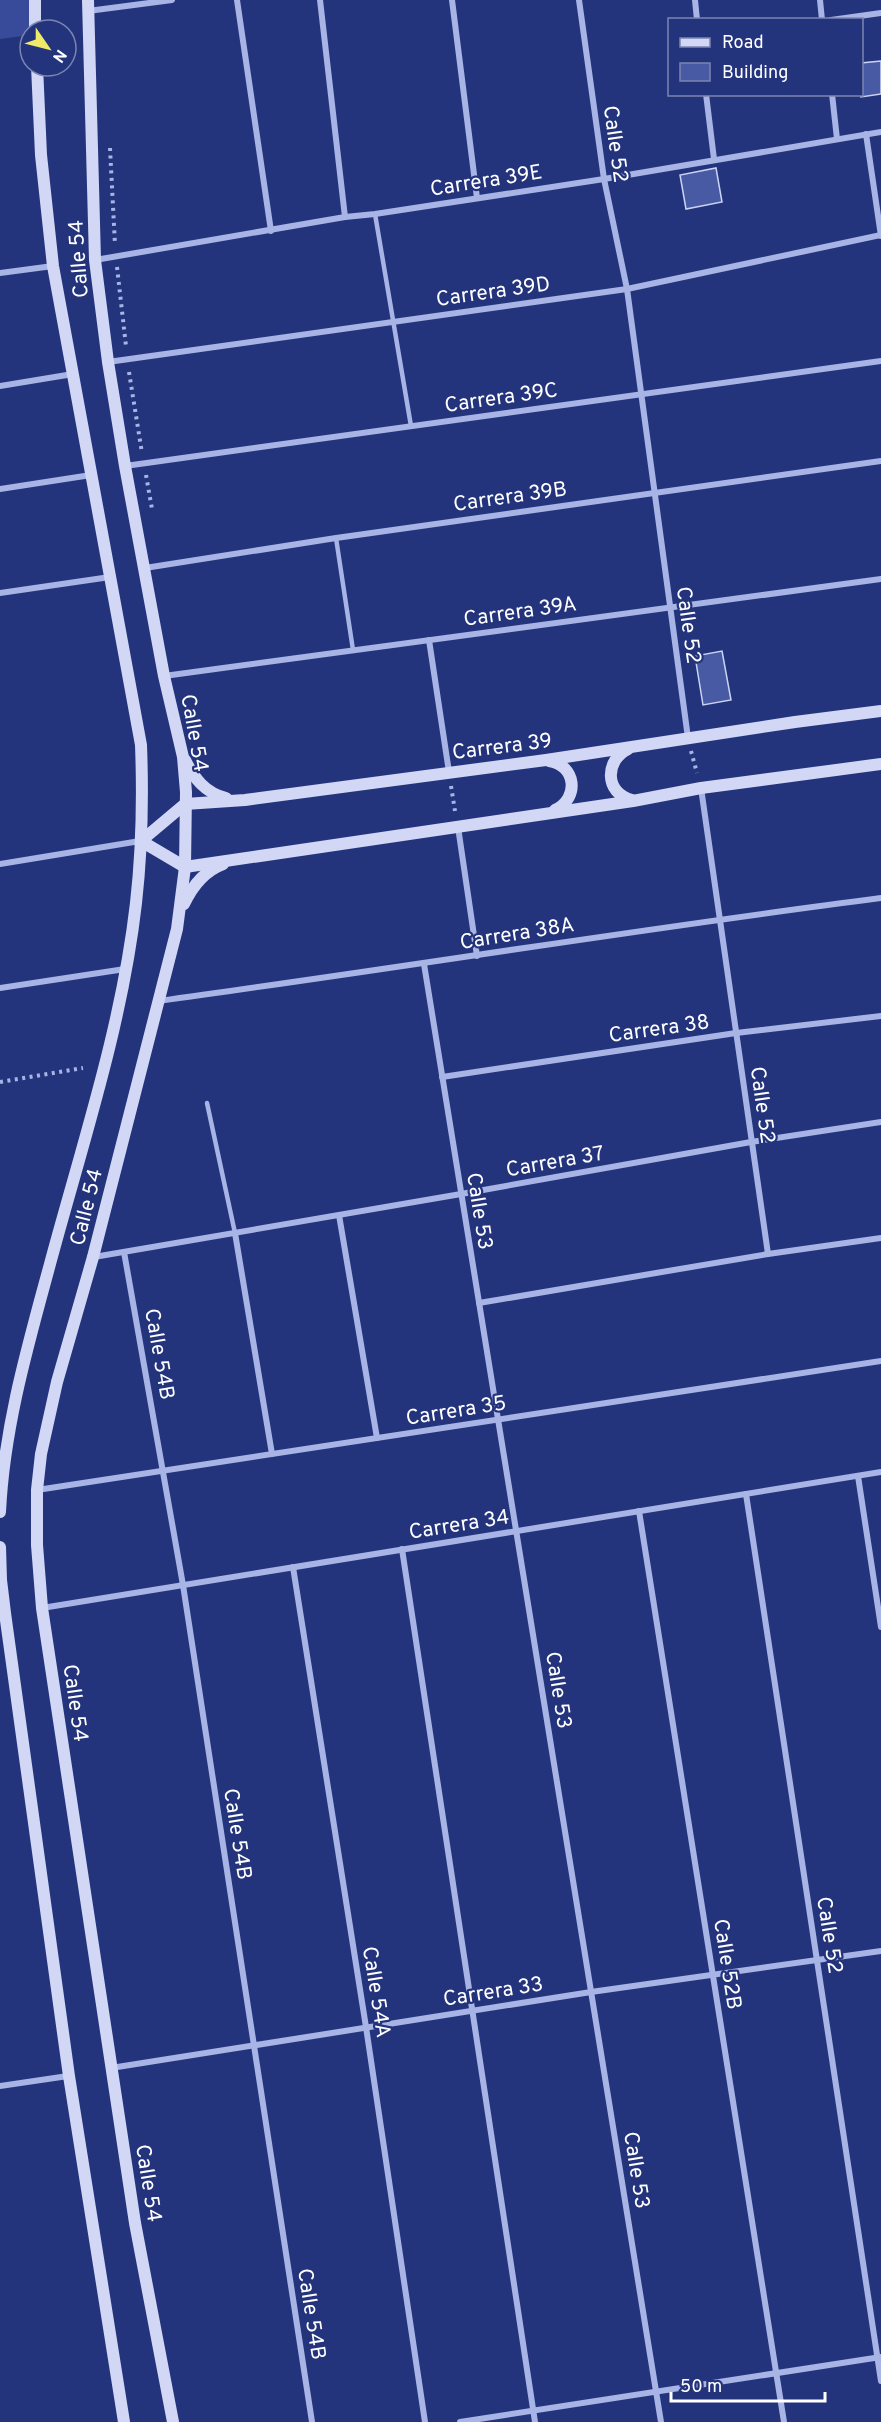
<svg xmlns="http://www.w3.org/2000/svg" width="881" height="2422" viewBox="0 0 881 2422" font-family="Overpass,sans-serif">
<rect width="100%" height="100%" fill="#24347c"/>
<polygon fill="#374b9a" points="0,0 35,0 30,35 0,39"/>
<g fill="#485aa3" stroke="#cad3f4" stroke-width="1.5">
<polygon points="881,61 881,94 861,97 861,63"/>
<polygon points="716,168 722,202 686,209 680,175"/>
<polygon points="722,651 731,700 703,705 695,656"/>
</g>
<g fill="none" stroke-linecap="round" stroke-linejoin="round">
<g stroke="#a7b4e5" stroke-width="4" stroke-dasharray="3 4.5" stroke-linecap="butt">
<polyline points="110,148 115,245"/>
<polyline points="117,267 126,346"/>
<polyline points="129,372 142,453"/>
<polyline points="146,475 152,509"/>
<polyline points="691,751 697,773"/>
<polyline points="451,786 455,811"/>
<polyline points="0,1082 83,1068"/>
</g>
<g stroke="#a7b4e5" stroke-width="4.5">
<polyline points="375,214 411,426"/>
<polyline points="336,538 353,650"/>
<polyline points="207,1103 235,1233"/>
</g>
<g stroke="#a7b4e5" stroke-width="6">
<polyline points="237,0 271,231"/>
<polyline points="320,0 345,217"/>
<polyline points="452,0 477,198"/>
<polyline points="579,0 604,179 627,289 688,738"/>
<polyline points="695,0 697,20"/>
<polyline points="820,0 822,20"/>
<polyline points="88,11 172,0"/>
<polyline points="831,20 881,13"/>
<polyline points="706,94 714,159"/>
<polyline points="832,94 837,139"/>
<polyline points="866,134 881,236"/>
<polyline points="95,260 345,217 375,214 604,179 881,132"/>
<polyline points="0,273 53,266"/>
<polyline points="108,362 627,289 881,235"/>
<polyline points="0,386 73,374"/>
<polyline points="125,466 881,361"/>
<polyline points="0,489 91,475"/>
<polyline points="145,568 336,538 881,461"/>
<polyline points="0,593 110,577"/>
<polyline points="429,640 449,772"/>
<polyline points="164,676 881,579"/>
<polyline points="701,788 768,1254"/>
<polyline points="458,827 477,956"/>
<polyline points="0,864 140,841"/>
<polyline points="424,964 661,2422"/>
<polyline points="0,988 125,969"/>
<path d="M 158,1001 C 399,968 639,929 881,898"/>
<polyline points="442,1077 736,1033 881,1016"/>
<polyline points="339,1215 377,1438"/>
<polyline points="235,1233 272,1454"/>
<polyline points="124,1252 183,1585 312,2422"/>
<polyline points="94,1257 461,1194 751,1142 881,1122"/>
<polyline points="479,1303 768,1254 881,1238"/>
<polyline points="858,1476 881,1627"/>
<polyline points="37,1490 881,1361"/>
<polyline points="746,1494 881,2381"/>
<polyline points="639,1511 784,2422"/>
<polyline points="402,1549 535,2422"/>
<polyline points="293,1567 366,2027 425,2422"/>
<polyline points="42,1608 881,1472"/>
<polyline points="111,2068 591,1992 881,1951"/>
<polyline points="0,2086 68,2076"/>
<polyline points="460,2422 881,2357"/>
</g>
<g stroke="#d1d7f5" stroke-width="12">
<polyline points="88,0 95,260 108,362 125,466 164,676 183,757 186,792 185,867 177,929 93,1257 57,1382 41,1454 37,1490 37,1545 42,1608 135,2223 173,2422"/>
<polyline points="35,30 35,0"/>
<path d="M 628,749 C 605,760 604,793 632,800"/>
<path d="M 185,760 C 194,778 205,793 226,798"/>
<path d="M 549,761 C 576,765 580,798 555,810"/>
<polyline points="141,841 185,804 245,800 546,760 795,722 881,711"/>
<polyline points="141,841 185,867 633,801 701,788 881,764"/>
<path d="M 184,904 C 192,887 204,871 223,864"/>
<path d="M 0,1512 C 4,1427 28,1345 50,1264 C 82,1145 122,1026 136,903 C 142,850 143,798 141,745 L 53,266 L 41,155 L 37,66"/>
<polyline points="0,1547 1,1580 5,1613 69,2076 124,2422"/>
</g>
</g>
<g text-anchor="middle" stroke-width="4.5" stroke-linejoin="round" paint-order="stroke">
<g font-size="21" fill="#fff" stroke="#24347c">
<text transform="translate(616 144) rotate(82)" y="7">Calle 52</text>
<text transform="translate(486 180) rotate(-9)" y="7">Carrera 39E</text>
<text transform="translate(78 259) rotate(-94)" y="7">Calle 54</text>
<text transform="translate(493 291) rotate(-8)" y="7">Carrera 39D</text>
<text transform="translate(501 397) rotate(-8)" y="7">Carrera 39C</text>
<text transform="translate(510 496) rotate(-8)" y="7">Carrera 39B</text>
<text transform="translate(520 611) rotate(-8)" y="7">Carrera 39A</text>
<text transform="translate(689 625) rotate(82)" y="7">Calle 52</text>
<text transform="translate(195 733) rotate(80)" y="7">Calle 54</text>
<text transform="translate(502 746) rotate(-7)" y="7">Carrera 39</text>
<text transform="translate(517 933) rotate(-9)" y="7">Carrera 38A</text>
<text transform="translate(659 1028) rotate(-8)" y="7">Carrera 38</text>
<text transform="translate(763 1105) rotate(82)" y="7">Calle 52</text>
<text transform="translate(555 1161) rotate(-10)" y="7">Carrera 37</text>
<text transform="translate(86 1207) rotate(-76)" y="7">Calle 54</text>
<text transform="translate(480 1211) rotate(81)" y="7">Calle 53</text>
<text transform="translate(160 1354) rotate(80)" y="7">Calle 54B</text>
<text transform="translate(456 1410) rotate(-9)" y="7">Carrera 35</text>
<text transform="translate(459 1524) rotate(-9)" y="7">Carrera 34</text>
<text transform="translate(559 1690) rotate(81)" y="7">Calle 53</text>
<text transform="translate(76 1703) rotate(82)" y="7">Calle 54</text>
<text transform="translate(238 1834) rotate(81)" y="7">Calle 54B</text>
<text transform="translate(830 1935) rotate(81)" y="7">Calle 52</text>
<text transform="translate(728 1964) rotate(81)" y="7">Calle 52B</text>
<text transform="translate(493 1991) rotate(-9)" y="7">Carrera 33</text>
<text transform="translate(377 1992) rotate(81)" y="7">Calle 54A</text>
<text transform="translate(637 2170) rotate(81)" y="7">Calle 53</text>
<text transform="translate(149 2183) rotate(81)" y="7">Calle 54</text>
<text transform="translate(312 2314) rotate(81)" y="7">Calle 54B</text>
</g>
</g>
<rect x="668" y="18" width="195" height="78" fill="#24347c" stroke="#7c85b0" stroke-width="1.5"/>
<rect x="680" y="38" width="30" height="9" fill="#d1d7f5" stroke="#7c85b0" stroke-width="1.5"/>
<text x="722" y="48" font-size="18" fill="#ffffff">Road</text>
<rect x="680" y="63" width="30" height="18" fill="#485aa3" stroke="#7c85b0" stroke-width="1.5"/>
<text x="722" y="78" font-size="18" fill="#ffffff">Building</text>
<g transform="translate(48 48) rotate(125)"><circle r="28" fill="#24347c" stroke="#7c85b0" stroke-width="1.5"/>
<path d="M0-4.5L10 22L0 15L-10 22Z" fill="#f0ea6b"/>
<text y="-9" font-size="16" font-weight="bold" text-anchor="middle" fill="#ffffff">N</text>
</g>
<path d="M671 2392v9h154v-9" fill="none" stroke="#ffffff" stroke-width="3"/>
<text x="680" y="2392" font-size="18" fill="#ffffff" stroke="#24347c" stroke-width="4.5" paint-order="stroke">50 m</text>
</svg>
